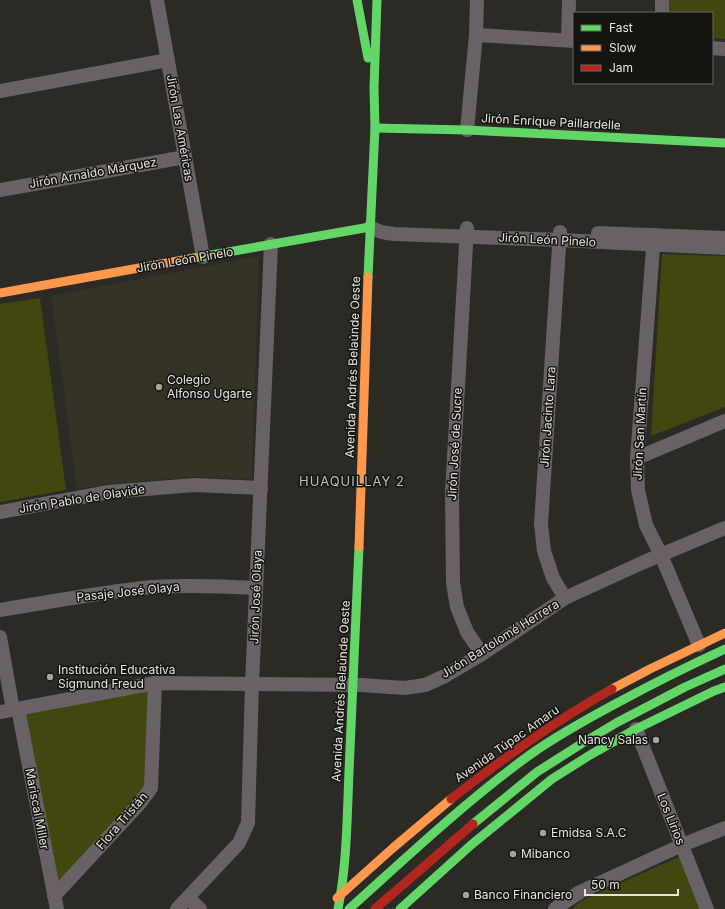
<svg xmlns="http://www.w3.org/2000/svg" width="725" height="909" viewBox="0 0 725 909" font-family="Inter,sans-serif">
<rect width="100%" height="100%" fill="#2b2a25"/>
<polygon fill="#353325" points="259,256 252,479 191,477 112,484 77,489 51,296"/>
<g fill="#42470f">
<polygon points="668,0 725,0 725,39 712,38 712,13 667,13"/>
<polygon points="662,254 725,256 725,407 651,436"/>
<polygon points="40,298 66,490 0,502 0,304"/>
<polygon points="148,691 147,783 142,792 57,885 24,712"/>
<polygon points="681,856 701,909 572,909 580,902 598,893"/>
</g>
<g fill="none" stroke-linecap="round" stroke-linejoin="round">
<g stroke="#6a6166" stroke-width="14">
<polyline points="157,0 203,257"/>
<polyline points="662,13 662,0"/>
<polyline points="476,35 574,41"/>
<polyline points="568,40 569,0"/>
<polyline points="712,48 725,49"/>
<polyline points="0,91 168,60"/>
<polyline points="467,130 476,35 477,0"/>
<polyline points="0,190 185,157"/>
<polyline points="370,227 381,232 394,234 560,240 725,248"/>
<polyline points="467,228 452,493 453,583 457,607 467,632 482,654"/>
<polyline points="560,232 541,524 544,551 553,578 565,598"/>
<polyline points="598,233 725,238"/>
<polyline points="654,235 637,458 638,490 646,525 661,555 699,645"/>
<polyline points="637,458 725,421"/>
<polyline points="0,512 109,492 194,485 261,488"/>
<path d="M 0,610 C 50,602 101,592 152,587 C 187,585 221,586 256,588"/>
<polyline points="0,637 13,710"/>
<polyline points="18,709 57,909"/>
<polyline points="0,712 155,683 361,685 405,688 425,685 445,676 482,654 565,598 644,562 725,528"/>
<polyline points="636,729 707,909"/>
<polyline points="54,896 140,803 151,788 155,683"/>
<polyline points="188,898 200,909"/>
<polyline points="177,909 239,843 248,823 252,684 271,244"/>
<polyline points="555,909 566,901 580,892 682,845 725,828"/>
</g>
<g stroke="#63d668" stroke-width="9">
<polyline points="357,0 368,58"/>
<polyline points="375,128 467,130 725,143"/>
<polyline points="194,258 370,227"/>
<polyline points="368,277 375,128 374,88 377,0"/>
<polyline points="473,824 537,772 581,744 616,723 685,687 725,669"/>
<path d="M 338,909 C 347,864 347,818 349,772 C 353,697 356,622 359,547"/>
<path d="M 349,909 C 408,856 466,801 531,754 C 558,735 587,719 617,703 C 652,684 688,666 725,649"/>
<polyline points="400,909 471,845 552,779 590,755 636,729 714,691 725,687"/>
</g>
<g stroke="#ff974d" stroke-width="9">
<polyline points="0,293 194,258"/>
<polyline points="359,547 368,277"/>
<polyline points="612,689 650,669 725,633"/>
<polyline points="337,898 394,847 451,799"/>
</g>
<g stroke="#b3261e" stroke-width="9">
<path d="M 451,799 C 502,759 555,721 612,689"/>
<polyline points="375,909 473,824"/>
</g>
</g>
<g fill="#a4a39d" stroke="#151410" stroke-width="1.5">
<circle cx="159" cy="387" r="4"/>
<circle cx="50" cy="677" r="4"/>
<circle cx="656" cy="740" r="4"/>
<circle cx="543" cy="833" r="4"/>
<circle cx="513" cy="854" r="4"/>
<circle cx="466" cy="895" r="4"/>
</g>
<g text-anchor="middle" stroke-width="3" stroke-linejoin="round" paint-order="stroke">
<g font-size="12" fill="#e5e4de" stroke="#151410">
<text transform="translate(551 122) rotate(3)" y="4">Jirón Enrique Paillardelle</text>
<text transform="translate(180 128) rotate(80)" y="4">Jirón Las Américas</text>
<text transform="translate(93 173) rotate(-10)" y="4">Jirón Arnaldo Márquez</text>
<text transform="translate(547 240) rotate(3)" y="4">Jirón León Pinelo</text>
<text transform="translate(185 260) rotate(-10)" y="4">Jirón León Pinelo</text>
<text transform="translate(353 367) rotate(-88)" y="4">Avenida Andrés Belaúnde Oeste</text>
<text transform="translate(548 417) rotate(-86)" y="4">Jirón Jacinto Lara</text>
<text transform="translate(640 434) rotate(-87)" y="4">Jirón San Martín</text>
<text transform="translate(455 444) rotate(-87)" y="4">Jirón José de Sucre</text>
<text transform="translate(82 499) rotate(-9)" y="4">Jirón Pablo de Olavide</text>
<text transform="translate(128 592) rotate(-6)" y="4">Pasaje José Olaya</text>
<text transform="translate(256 597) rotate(-88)" y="4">Jirón José Olaya</text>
<text transform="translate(500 639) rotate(-32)" y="4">Jirón Bartolomé Herrera</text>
<text transform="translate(341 691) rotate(-87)" y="4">Avenida Andrés Belaúnde Oeste</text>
<text transform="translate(507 744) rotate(-35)" y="4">Avenida Túpac Amaru</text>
<text transform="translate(37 809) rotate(79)" y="4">Mariscal Miller</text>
<text transform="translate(671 819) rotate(68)" y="4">Los Lirios</text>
<text transform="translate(122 821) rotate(-49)" y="4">Flora Tristán</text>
</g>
<g font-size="12" fill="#e5e4de" stroke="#151410" text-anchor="start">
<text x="167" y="384">Colegio<tspan x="167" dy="14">Alfonso Ugarte</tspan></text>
<text x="58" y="674">Institución Educativa<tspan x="58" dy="14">Sigmund Freud</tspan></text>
<text x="648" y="744" text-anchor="end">Nancy Salas</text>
<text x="551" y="837">Emidsa S.A.C</text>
<text x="521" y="858">Mibanco</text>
<text x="474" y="899">Banco Financiero</text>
</g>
<g font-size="13" letter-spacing="1" fill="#c0beb3" stroke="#151410">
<text x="352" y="486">HUAQUILLAY 2</text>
</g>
</g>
<rect x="573" y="12" width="140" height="72" fill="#151410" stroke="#686762"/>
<rect x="581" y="25" width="20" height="6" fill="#63d668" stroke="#686762"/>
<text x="609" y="32" font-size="12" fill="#e5e4de">Fast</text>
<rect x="581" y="45" width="20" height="6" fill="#ff974d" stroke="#686762"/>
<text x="609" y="52" font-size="12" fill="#e5e4de">Slow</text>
<rect x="581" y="65" width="20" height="6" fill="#b3261e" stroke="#686762"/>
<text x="609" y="72" font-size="12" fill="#e5e4de">Jam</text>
<path d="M585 889v6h93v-6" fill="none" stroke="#e5e4de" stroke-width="2"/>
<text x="591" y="889" font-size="12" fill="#e5e4de" stroke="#151410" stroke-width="3" paint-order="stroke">50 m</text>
</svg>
